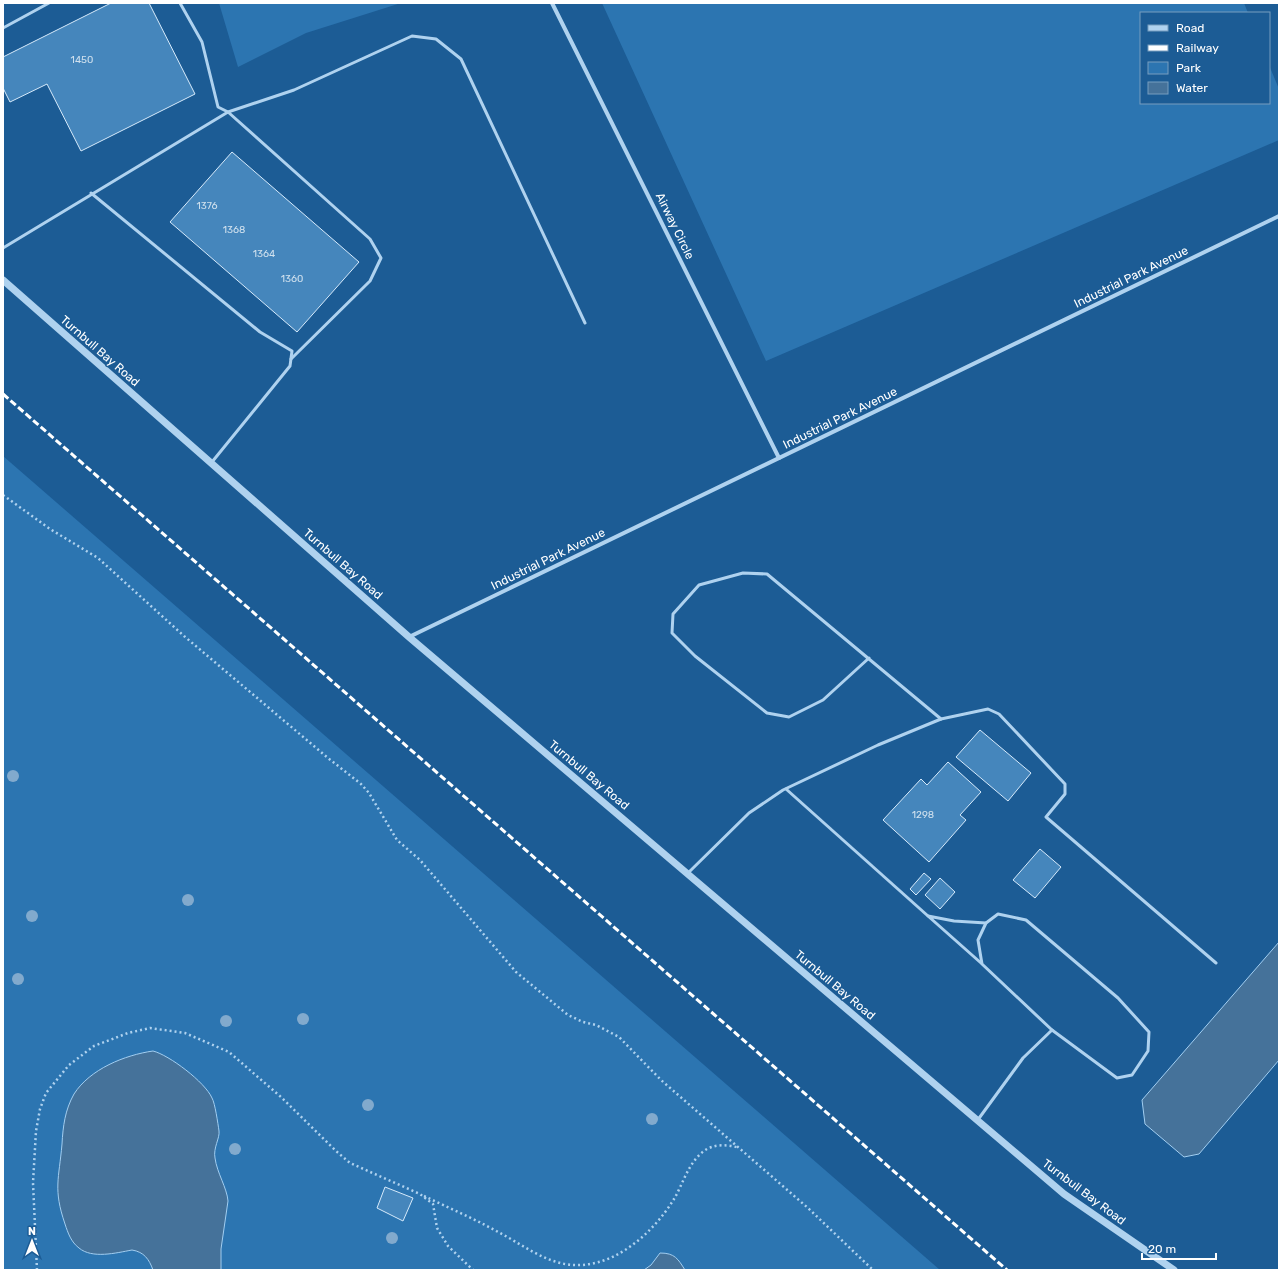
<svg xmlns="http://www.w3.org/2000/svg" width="1282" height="1273" viewBox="0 0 1282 1273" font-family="Rubik,sans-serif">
<rect width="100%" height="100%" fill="#1c5c95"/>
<g fill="#2c75b1">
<polygon points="219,3 401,3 306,33 238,67"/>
<polygon points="602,3 1244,3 1248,13 1141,13 1141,103 1269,103 1269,65 1279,89 1279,140 766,361"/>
<polygon points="3,456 940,1270 3,1270"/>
</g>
<g fill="#45729a" stroke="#a2cef1">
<polygon points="1279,942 1279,1060 1199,1154 1184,1157 1145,1124 1142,1100"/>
<path d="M 153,1051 C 169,1055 205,1082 212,1098 C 215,1103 218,1124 219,1131 C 220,1138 213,1148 215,1158 C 217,1173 227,1188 228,1201 L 221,1249 L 221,1270 L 153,1270 C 149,1259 144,1252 132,1250 C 116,1253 92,1259 79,1248 C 71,1242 68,1233 65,1224 C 53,1189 59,1179 62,1144 C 63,1126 65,1110 74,1094 C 90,1069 125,1055 153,1051 Z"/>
<path d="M 660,1253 C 675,1253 678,1259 685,1270 L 644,1270 L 651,1265 Z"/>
</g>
<g fill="#4586bc" stroke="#d6eafb">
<polygon points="111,3 149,3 195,94 81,151 47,84 10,102 3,88 3,57"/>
<polygon points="232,152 359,262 297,332 170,222"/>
<polygon points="980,730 1031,773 1008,801 956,757"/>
<polygon points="948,762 981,792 960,815 966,820 929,862 883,820 921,779 927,785"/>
<polygon points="1040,849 1061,867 1035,898 1013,880"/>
<polygon points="924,873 931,879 916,895 910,889"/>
<polygon points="940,878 955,892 940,909 925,895"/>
<polygon points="385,1187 413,1198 403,1221 377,1208"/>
</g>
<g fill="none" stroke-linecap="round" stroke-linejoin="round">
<g stroke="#afd2ef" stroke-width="2.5" stroke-dasharray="2 3" stroke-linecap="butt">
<polyline points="3,495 50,529 98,558 184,636 328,758 361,784 369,793 397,840 420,860 516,972 568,1015 583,1022 596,1025 619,1037 661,1080 808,1208 873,1270"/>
<path d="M 424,1196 C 449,1208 475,1219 500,1233 C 521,1244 542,1260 565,1264 C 610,1272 652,1235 674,1199 C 683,1184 688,1163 704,1151 C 713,1144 728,1144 739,1148"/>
<polyline points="37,1270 33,1183 36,1131 40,1109 46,1093 69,1065 94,1046 128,1033 150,1028 185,1033 229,1052 281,1097 336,1151 350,1163 420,1194 433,1204 437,1228 448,1246 473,1270"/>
</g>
<g stroke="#afd2ef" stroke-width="3">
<polyline points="180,3 202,42 218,107 228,112 294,90 412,36 436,39 461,59 585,323"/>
<polyline points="3,28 49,3"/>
<polyline points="91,193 260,332 292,351 290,366 212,462"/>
<polyline points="3,248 228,112 370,239 381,258 370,281 291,359"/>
<polyline points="869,658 823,700 789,717 767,713 695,656 672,633 673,614 699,585 743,573 767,574 941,719"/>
<polyline points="786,789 928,916"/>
<polyline points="687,874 749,813 783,790 878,745 941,719 988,709 999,714 1065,784 1065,794 1046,817 1216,963"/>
<polygon points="998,914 1026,920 1118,998 1149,1032 1148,1051 1132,1075 1117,1078 1052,1030 982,964 978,940 986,923"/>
<polyline points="981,963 928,916 954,921 986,923"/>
<polyline points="977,1121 1023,1058 1052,1030"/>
</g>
<g stroke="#afd2ef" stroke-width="4">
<polyline points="552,3 779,458"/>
<polyline points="409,637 1279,216"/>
</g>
<polyline stroke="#afd2ef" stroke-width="7" points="3,280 409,637 1064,1194 1174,1270"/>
<polyline stroke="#fff" stroke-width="3" stroke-dasharray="7 3" stroke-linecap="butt" points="3,394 1007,1270"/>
</g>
<g fill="#82aacd">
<circle cx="13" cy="776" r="6"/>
<circle cx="188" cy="900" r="6"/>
<circle cx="32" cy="916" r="6"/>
<circle cx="18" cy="979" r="6"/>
<circle cx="303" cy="1019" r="6"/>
<circle cx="226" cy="1021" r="6"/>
<circle cx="368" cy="1105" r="6"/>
<circle cx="652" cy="1119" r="6"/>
<circle cx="235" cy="1149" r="6"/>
<circle cx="392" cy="1238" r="6"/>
</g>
<g text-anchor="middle" stroke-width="3" stroke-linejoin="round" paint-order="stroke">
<g font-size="10" fill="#d0e1ee">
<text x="82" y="63">1450</text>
<text x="207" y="209">1376</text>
<text x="234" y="233">1368</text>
<text x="264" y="257">1364</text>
<text x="292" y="282">1360</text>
<text x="923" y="818">1298</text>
</g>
<g font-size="12" fill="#fff" stroke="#1c5c95">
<text transform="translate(675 226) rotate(64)" y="4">Airway Circle</text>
<text transform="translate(1131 277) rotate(-26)" y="4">Industrial Park Avenue</text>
<text transform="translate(100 351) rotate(41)" y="4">Turnbull Bay Road</text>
<text transform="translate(840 418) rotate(-26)" y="4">Industrial Park Avenue</text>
<text transform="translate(548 559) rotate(-26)" y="4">Industrial Park Avenue</text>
<text transform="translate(343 564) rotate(41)" y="4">Turnbull Bay Road</text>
<text transform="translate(589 775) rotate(40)" y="4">Turnbull Bay Road</text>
<text transform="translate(835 985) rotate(40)" y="4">Turnbull Bay Road</text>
<text transform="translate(1084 1192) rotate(37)" y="4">Turnbull Bay Road</text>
</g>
</g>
<rect width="1282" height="1273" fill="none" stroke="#ffffff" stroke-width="8"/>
<rect x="1140" y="12" width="130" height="92" fill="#1c5c95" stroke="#779dbf"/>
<rect x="1148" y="25" width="20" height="6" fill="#afd2ef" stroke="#779dbf"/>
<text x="1176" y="32" font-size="12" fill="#ffffff">Road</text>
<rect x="1148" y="45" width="20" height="6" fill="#ffffff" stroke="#779dbf"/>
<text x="1176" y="52" font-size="12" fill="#ffffff">Railway</text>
<rect x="1148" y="62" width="20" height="12" fill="#2c75b1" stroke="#779dbf"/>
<text x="1176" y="72" font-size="12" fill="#ffffff">Park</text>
<rect x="1148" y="82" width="20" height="12" fill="#45729a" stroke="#779dbf"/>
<text x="1176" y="92" font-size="12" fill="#ffffff">Water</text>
<g transform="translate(32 1241)" stroke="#1c5c95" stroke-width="3" paint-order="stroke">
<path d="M0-3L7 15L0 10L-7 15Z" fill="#ffffff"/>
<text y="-6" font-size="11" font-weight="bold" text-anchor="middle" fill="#ffffff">N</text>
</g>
<path d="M1142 1253v6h74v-6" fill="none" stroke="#ffffff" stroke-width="2"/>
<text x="1148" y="1253" font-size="12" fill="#ffffff" stroke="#1c5c95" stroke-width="3" paint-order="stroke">20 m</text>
</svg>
